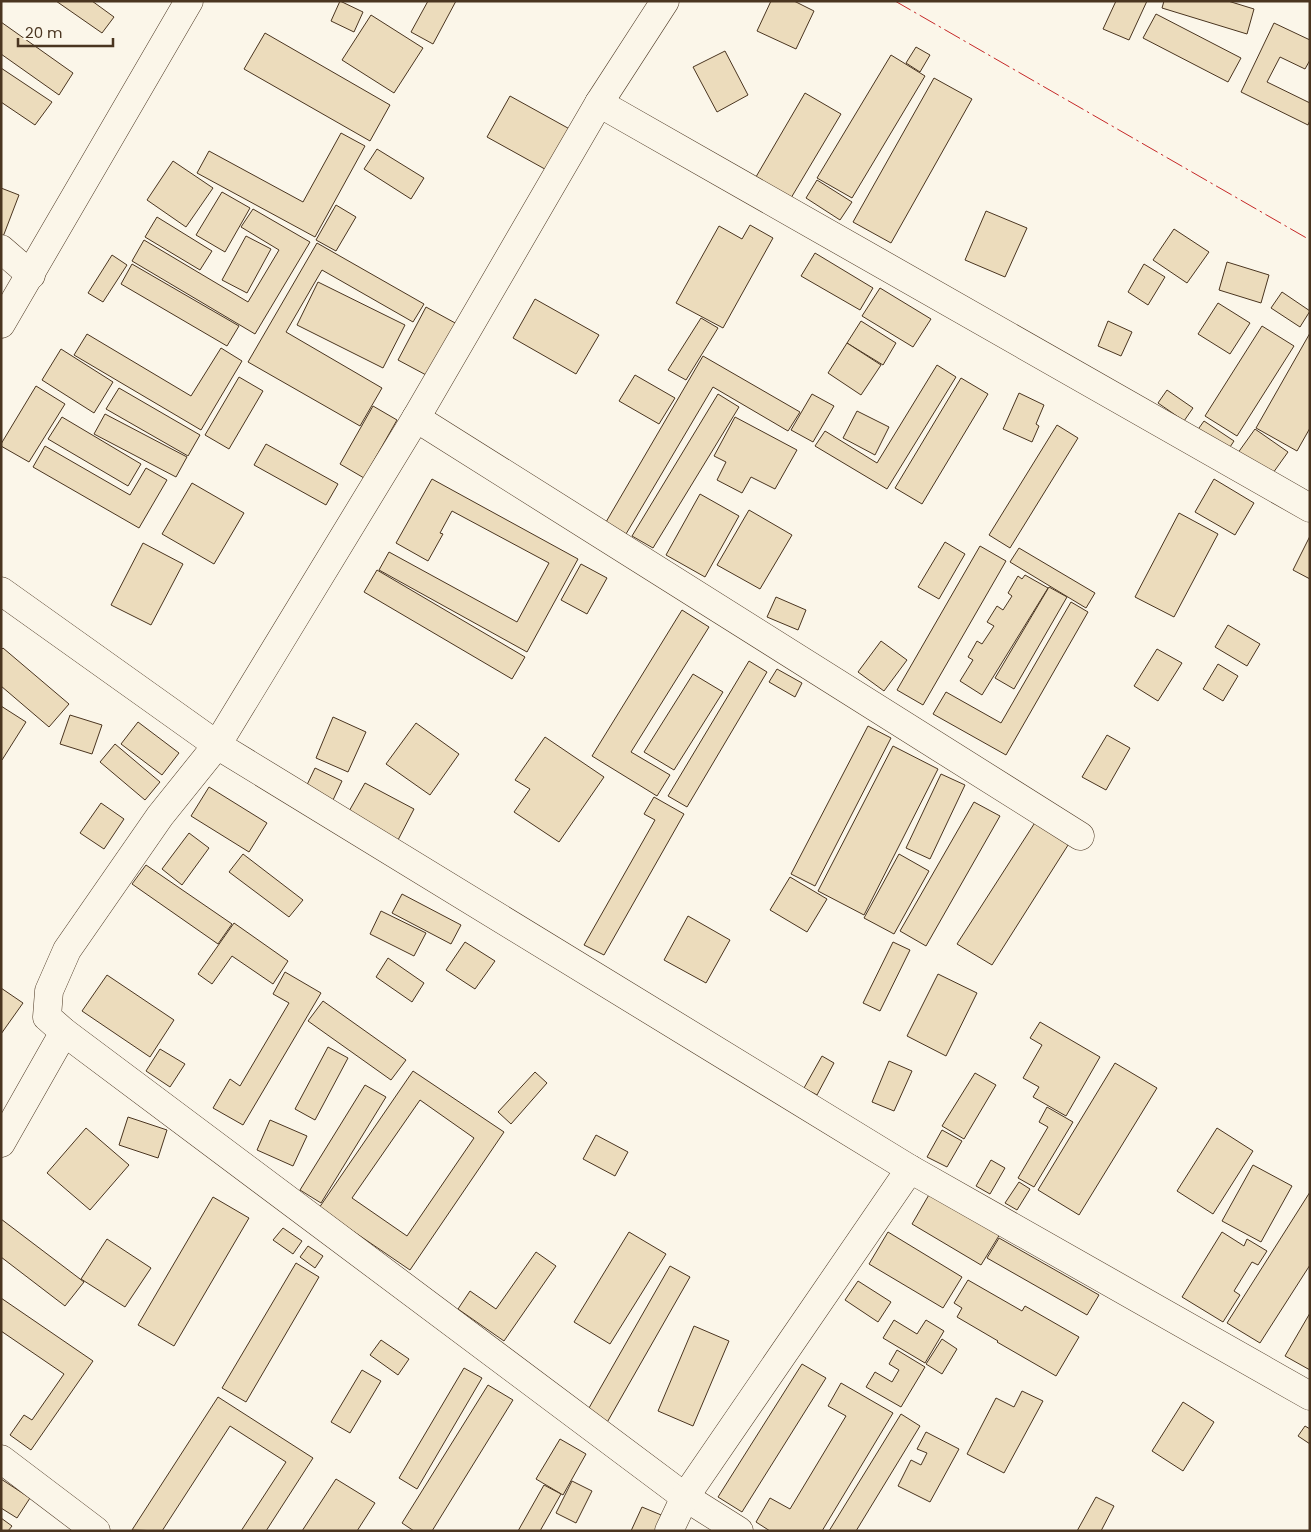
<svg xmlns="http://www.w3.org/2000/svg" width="1311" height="1532" viewBox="0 0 1311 1532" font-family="Poppins,sans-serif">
<rect width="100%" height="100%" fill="#fbf6e9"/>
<g fill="#ecdcbc" stroke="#4a3520" fill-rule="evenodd">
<polygon points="56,1 92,1 114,17 102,33"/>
<polygon points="340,1 363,12 354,32 331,21"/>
<polygon points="428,1 456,1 433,44 411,32"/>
<polygon points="771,1 794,1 814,11 796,49 757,31"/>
<polygon points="1116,1 1147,1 1129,40 1103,29"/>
<polygon points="1164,1 1228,1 1254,9 1247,34 1162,8"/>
<polygon points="1156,14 1241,58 1228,82 1143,38"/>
<polygon points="371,15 423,48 394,93 342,60"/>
<polygon points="1,22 73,73 59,95 1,54"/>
<polygon points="1274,23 1310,40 1310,60 1305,69 1280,57 1267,82 1310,103 1310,120 1308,125 1241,92"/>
<polygon points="265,33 390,105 370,141 244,69"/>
<polygon points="916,47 930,55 920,72 906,63"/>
<polygon points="725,51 748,95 717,112 693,67"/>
<polygon points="891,55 925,76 852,198 817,178"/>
<polygon points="1,68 52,102 35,125 1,102"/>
<polygon points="934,78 972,99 891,243 853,222"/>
<polygon points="805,93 841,114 788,203 753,182"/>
<polygon points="510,96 575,132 552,173 487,137"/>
<polygon points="341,133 365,146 315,237 197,173 209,151 303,202"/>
<polygon points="377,149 424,178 411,199 364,169"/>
<polygon points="173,161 213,188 186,227 147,200"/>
<polygon points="817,180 852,202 840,220 806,198"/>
<polygon points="1,188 19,195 1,242"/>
<polygon points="222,192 250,208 225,252 196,235"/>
<polygon points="336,205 356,217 336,251 316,240"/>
<polygon points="253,209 310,242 255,334 132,261 144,240 248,302 279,250 241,227"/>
<polygon points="986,211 1027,228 1005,277 965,260"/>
<polygon points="157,217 212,251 200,270 145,237"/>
<polygon points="750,225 773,238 723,328 676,303 719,226 742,239"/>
<polygon points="1174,229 1209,252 1187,283 1153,260"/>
<polygon points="246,236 271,249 247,293 222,280"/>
<polygon points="317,243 424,304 413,322 322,270 286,332 382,388 360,426 248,362"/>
<polygon points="815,253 873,288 860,310 801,276"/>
<polygon points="112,255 127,265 103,302 88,293"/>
<polygon points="1227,262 1269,275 1261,303 1219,290"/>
<polygon points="132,264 239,326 227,346 121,284"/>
<polygon points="1144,264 1165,277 1148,305 1128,292"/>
<polygon points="318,282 405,325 383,368 297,325"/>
<polygon points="880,288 931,319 913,347 862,316"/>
<polygon points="1282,292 1310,311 1300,327 1271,308"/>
<polygon points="535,299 599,335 576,374 513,338"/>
<polygon points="1218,303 1250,323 1230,354 1198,334"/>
<polygon points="426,307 457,324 428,376 398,360"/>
<polygon points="701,318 718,328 686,380 668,370"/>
<polygon points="861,321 896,343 883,365 847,343"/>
<polygon points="1108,321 1132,332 1121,356 1098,346"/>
<polygon points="1262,326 1294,346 1237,436 1205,416"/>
<polygon points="1310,333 1310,428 1297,451 1256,428"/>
<polygon points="87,334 191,396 221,348 242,361 201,430 74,355"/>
<polygon points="847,343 881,365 861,395 828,373"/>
<polygon points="61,349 113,382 94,413 42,380"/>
<polygon points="703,356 800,412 788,431 713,387 626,534 606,522"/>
<polygon points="937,365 956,377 887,489 815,446 825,431 877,463"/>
<polygon points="635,375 675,398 659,424 619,401"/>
<polygon points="239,377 263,391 229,449 205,435"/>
<polygon points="961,378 988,394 922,504 895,488"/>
<polygon points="36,386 65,404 29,462 1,446 1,444"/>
<polygon points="119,388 200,435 188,456 106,409"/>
<polygon points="1167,390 1193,408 1184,421 1158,403"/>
<polygon points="1019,393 1044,405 1036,424 1039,426 1032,442 1003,429"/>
<polygon points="718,394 739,407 653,548 632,536"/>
<polygon points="812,394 834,406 813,442 791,430"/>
<polygon points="373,406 397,420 364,478 340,464"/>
<polygon points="857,411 889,427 875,455 843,438"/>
<polygon points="105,414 187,457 176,477 94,434"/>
<polygon points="62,417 141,464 128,486 48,439"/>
<polygon points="735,417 797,450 775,489 751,477 742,493 717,480 726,462 714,456"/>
<polygon points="1204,421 1234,441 1224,456 1194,435"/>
<polygon points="1057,425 1078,438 1010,548 989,535"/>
<polygon points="1255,429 1288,452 1268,480 1235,457"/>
<polygon points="266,444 338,484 326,505 254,465"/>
<polygon points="45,446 130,495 146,468 167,480 139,528 33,467"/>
<polygon points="432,479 578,559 527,652 379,570 389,552 517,622 549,563 452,511 440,533 443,534 428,561 396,543"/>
<polygon points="1214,479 1254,503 1235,535 1195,512"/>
<polygon points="192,483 244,513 214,564 162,534"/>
<polygon points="700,494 739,516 705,577 666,555"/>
<polygon points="749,510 792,535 760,589 717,565"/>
<polygon points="1179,513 1218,534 1174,617 1135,597"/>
<polygon points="1310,536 1310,579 1293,570"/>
<polygon points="945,542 965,554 939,599 918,587"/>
<polygon points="143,543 183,564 151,625 111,605"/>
<polygon points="980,546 1006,561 923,705 897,690"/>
<polygon points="1019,548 1095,593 1086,608 1010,562"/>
<polygon points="581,564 607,578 587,614 561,600"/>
<polygon points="377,570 525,657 512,679 364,592"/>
<polygon points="1025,575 1048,588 982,695 960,681 973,660 968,657 977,641 982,644 994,626 987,622 997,606 1003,610 1012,596 1008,593 1018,576 1022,579"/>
<polygon points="1049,587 1067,597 1014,689 995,678"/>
<polygon points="776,597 806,610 798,630 767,617"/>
<polygon points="1071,602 1088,612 1006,755 933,714 946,692 1001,723"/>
<polygon points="682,610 709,627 631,752 670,775 657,796 592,756"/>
<polygon points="1228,625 1260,644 1247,666 1215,647"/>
<polygon points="881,641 907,660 884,691 858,672"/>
<polygon points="3,648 69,704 49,727 1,686 1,650"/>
<polygon points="1157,649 1182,663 1158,701 1134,686"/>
<polygon points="749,661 767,672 687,807 668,796"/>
<polygon points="1218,664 1238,676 1223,701 1203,689"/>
<polygon points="777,669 802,683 795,697 769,682"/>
<polygon points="693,674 723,692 674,770 644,752"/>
<polygon points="1,706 26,722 2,760 1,759"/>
<polygon points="70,715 102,725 92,754 60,744"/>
<polygon points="333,717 366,732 348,772 316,758"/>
<polygon points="138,722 179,753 162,775 121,744"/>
<polygon points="416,723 459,754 430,795 386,764"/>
<polygon points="868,726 891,738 815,886 791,874"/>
<polygon points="1107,735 1130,748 1106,790 1082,777"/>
<polygon points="545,737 604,777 559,842 514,812 530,789 515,780"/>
<polygon points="115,744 160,782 145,800 100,762"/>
<polygon points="893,746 938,769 864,915 818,891"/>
<polygon points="315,768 342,781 333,800 306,787"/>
<polygon points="941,774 965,785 930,859 906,848"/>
<polygon points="365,783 414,809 398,840 348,813"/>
<polygon points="209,787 267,823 249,852 191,816"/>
<polygon points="654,797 684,814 604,955 584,945 655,820 644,814"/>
<polygon points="974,802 1000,816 926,946 900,931"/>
<polygon points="101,803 124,819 104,849 80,833"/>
<polygon points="1036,821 1070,842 992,965 957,944"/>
<polygon points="189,833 209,848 182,885 162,869"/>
<polygon points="243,854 303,900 289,917 229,872"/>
<polygon points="899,854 929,871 894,934 864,918"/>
<polygon points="146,865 232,924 218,944 132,884"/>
<polygon points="790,877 827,899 807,932 770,910"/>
<polygon points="402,894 461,925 451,944 392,913"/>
<polygon points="381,911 426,933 414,956 370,934"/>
<polygon points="688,916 730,940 706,983 664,960"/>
<polygon points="234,923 288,961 273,984 232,956 212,984 198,974"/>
<polygon points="465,942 495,961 475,989 446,970"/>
<polygon points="893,942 910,950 880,1011 863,1003"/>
<polygon points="388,958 424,983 412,1002 376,977"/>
<polygon points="285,972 321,993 243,1125 213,1108 230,1079 240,1086 289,1003 273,994"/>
<polygon points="938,974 977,993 946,1056 907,1036"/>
<polygon points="107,975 174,1020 150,1057 82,1011"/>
<polygon points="1,988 23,1003 1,1034"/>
<polygon points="323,1001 406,1060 391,1080 308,1021"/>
<polygon points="1040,1022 1100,1057 1066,1116 1033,1097 1039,1087 1023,1078 1042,1045 1030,1038"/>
<polygon points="328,1047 348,1058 315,1120 295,1109"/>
<polygon points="160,1049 185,1064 170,1087 146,1071"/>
<polygon points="822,1056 834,1063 817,1095 804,1088"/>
<polygon points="889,1061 912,1071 894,1111 872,1102"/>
<polygon points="1115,1063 1157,1088 1079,1215 1038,1190"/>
<path d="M 413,1071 L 504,1132 L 410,1270 L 319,1208 ZM 420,1100 L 474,1138 L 407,1236 L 352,1198 Z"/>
<polygon points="535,1072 547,1083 511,1124 498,1112"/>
<polygon points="975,1073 996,1085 964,1139 942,1126"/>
<polygon points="365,1085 386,1097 321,1203 300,1190"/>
<polygon points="1047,1107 1073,1122 1034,1187 1018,1178 1048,1127 1039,1122"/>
<polygon points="128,1117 167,1130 158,1158 119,1145"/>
<polygon points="270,1120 307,1136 293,1166 257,1150"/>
<polygon points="86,1128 129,1165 90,1210 47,1173"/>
<polygon points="1217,1128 1253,1151 1213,1214 1177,1191"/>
<polygon points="942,1130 962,1141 947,1167 927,1157"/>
<polygon points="596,1135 628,1152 615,1176 583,1159"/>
<polygon points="991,1160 1005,1168 990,1194 976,1186"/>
<polygon points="1253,1165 1292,1186 1261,1242 1222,1221"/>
<polygon points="1019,1182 1030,1189 1017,1210 1005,1203"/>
<polygon points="1310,1192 1310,1265 1260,1343 1227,1323"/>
<polygon points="930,1193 1000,1234 981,1265 912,1224"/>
<polygon points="213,1197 249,1218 174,1346 138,1325"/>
<polygon points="1,1219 84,1282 65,1306 1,1257"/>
<polygon points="283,1228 302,1241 293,1254 273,1240"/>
<polygon points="629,1232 666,1254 610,1344 574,1322"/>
<polygon points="888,1232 962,1277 943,1308 869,1264"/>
<polygon points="1222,1232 1244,1246 1247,1239 1267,1251 1258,1265 1252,1262 1234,1291 1240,1295 1223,1322 1182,1297"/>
<polygon points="999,1238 1099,1295 1087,1315 987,1258"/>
<polygon points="107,1239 151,1268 125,1307 81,1279"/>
<polygon points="308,1246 323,1256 315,1268 300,1257"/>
<polygon points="536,1252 556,1266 504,1341 458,1309 470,1291 496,1309"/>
<polygon points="296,1263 319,1277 246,1402 222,1388"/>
<polygon points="670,1266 690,1277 605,1426 585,1415"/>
<polygon points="968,1280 1022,1311 1025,1306 1079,1337 1056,1376 997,1342 998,1341 957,1317 962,1308 954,1303"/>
<polygon points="858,1281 891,1302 878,1322 845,1300"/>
<polygon points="1,1298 93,1361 31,1450 10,1435 24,1415 32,1420 64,1374 1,1331"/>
<polygon points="1310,1313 1310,1370 1285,1356"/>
<polygon points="894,1320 917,1334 926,1320 944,1331 925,1363 883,1338"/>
<polygon points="694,1326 729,1341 693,1426 658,1411"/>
<polygon points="942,1339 957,1349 942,1374 926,1364"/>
<polygon points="381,1340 409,1359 398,1375 370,1355"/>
<polygon points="897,1350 925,1367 901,1407 866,1387 875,1372 892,1382 899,1370 889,1364"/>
<polygon points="802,1364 826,1378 742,1512 718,1497"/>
<polygon points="464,1368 482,1378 417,1489 399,1478"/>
<polygon points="362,1370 381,1381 350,1433 331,1422"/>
<polygon points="841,1383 893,1413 822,1531 770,1531 756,1522 770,1498 790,1509 846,1416 828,1406"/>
<polygon points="488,1385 513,1400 432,1531 414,1531 402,1523"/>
<polygon points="1022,1391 1043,1401 1004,1473 967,1454 996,1398 1014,1407"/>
<polygon points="218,1397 313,1458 266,1531 241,1531 286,1462 230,1426 162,1531 132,1530"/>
<polygon points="1183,1402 1214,1422 1183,1471 1152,1451"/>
<polygon points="901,1414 920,1426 856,1531 829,1531"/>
<polygon points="1305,1426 1310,1429 1310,1444 1298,1436"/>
<polygon points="926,1432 959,1449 930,1502 898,1486 911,1460 921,1465 927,1453 917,1449"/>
<polygon points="560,1439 586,1454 563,1495 536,1479"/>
<polygon points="1,1479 30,1498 17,1518 1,1508"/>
<polygon points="336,1479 375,1503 357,1531 302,1531"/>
<polygon points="572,1481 592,1491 576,1523 556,1513"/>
<polygon points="544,1485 561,1494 540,1531 518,1531"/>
<polygon points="1096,1497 1114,1506 1101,1531 1077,1531"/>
<polygon points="642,1507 666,1517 660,1531 631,1531"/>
<polygon points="1,1518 12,1526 8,1531 1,1531"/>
</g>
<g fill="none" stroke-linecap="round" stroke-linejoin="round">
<defs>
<g id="minor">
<polyline points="599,103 1310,508"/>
<polyline points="1,249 31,275"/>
<polyline points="1,324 189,1"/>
<polyline points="416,418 1080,836"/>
<polyline points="1,591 217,745 910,1169 1310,1396"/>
<polyline points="64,1032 685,1497 739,1531"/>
<polyline points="1,1143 64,1032 47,1017 49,991 67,950 160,816 217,745 416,418 599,103 665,1"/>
<polyline points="1,1459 96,1531"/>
<polyline points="669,1531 685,1497 910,1169"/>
</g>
</defs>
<use href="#minor" stroke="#4a3520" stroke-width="29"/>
<use href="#minor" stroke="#fbf6e9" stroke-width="28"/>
<polyline stroke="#c62828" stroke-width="1" stroke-dasharray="18 4 2.5 4" stroke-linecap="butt" points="895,1 1310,240"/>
</g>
<rect width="1311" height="1532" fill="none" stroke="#4a3520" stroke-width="5"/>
<path d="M18 38v8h95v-8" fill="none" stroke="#4a3520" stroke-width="2.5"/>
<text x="25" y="38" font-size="15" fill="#4a3520" stroke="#fbf6e9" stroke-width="4" paint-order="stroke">20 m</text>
</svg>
